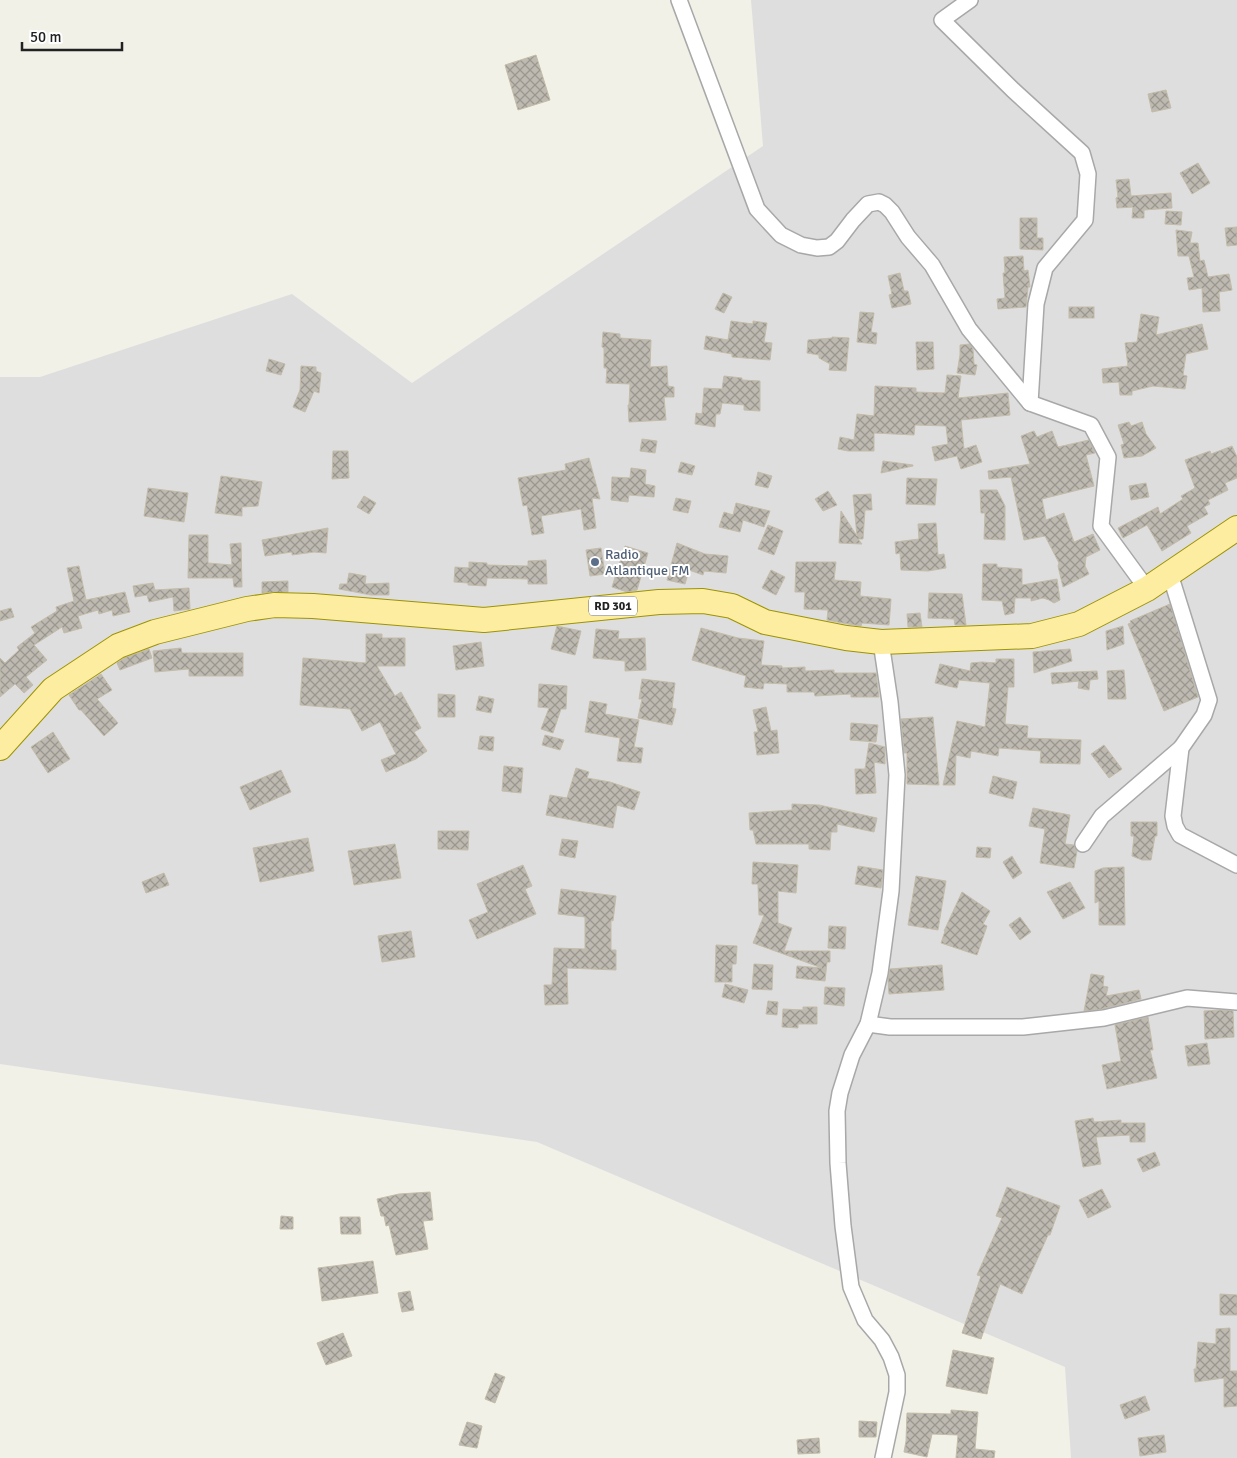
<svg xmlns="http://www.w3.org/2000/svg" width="1237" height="1458" viewBox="0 0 1237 1458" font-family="Signika,sans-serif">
<defs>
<pattern id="building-cross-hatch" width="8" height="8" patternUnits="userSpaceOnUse" patternTransform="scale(1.25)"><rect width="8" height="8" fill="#bebab1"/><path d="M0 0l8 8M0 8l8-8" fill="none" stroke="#9a9790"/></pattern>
</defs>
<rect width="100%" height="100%" fill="#f1f1e8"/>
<polygon fill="#dfdede" points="751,0 1237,0 1237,1458 1071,1458 1065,1367 537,1142 0,1064 0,377 40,377 292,294 412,383 763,146"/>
<g fill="url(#building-cross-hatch)" stroke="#c4bca9">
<polygon points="536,55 550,100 518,110 505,65"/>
<polygon points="1166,90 1171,108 1152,112 1148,94"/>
<polygon points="1198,163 1210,183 1192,194 1180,173"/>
<polygon points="1129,179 1131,196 1171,193 1172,208 1144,210 1144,218 1132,218 1133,207 1117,208 1116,198 1118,197 1116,180"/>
<polygon points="1166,211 1182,212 1181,225 1165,224"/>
<polygon points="1020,218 1037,218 1037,238 1043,238 1043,250 1020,249"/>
<polygon points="1237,227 1237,245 1227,246 1225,228"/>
<polygon points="1176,230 1192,232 1190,243 1198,243 1200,261 1204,260 1208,277 1229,274 1232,290 1219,292 1220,311 1203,312 1202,288 1189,290 1187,278 1194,277 1189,256 1178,256"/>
<polygon points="1023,256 1024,271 1028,270 1030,287 1028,287 1026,307 998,309 997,299 1005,298 1003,273 1005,273 1004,257"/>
<polygon points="900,273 904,291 908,291 911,304 892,308 889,295 892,294 888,276"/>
<polygon points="723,293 732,297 724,313 715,309"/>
<rect x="1069" y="307" width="25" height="11"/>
<polygon points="860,312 874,313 871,332 877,333 876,344 857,342"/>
<polygon points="1141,314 1159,317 1156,335 1202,324 1208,349 1186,354 1183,375 1187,376 1185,389 1153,386 1132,391 1132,395 1120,395 1119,382 1103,383 1102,369 1128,366 1125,343 1137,342"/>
<polygon points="731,321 753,324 753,321 767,323 764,342 772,343 770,360 732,357 732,354 704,349 706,336 728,340"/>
<polygon points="603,332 620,334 620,338 651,340 650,367 667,366 668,386 674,387 674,397 664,397 666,420 629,422 628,405 629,405 630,384 606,383 607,368 604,368 604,348 602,347"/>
<polygon points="832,337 849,338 846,371 829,370 830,364 819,358 819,355 807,353 808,340 832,338"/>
<polygon points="916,342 933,342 934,369 917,370"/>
<polygon points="970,344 973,349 974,364 977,365 975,375 957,373 960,355 960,345"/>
<polygon points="269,359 285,364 281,375 266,371"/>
<polygon points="301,366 316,367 316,371 321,373 319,393 314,391 305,412 293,407 300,390"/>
<polygon points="947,375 961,376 958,398 1008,393 1010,415 961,420 964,449 976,445 982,462 961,469 957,456 935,461 932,447 948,444 946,426 915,425 914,435 874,433 874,451 848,451 838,449 840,437 854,440 857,414 874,416 875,386 916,388 916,392 945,393"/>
<polygon points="724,376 742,378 742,380 760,381 760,411 744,410 744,405 722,403 720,414 716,414 715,427 695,424 696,413 702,414 704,388 722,389"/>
<polygon points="1129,422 1131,426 1142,422 1146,434 1156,448 1142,456 1124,458 1121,445 1124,444 1118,425"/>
<polygon points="1034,431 1037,437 1052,431 1058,447 1089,440 1095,453 1086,455 1094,486 1042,499 1046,520 1064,513 1074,542 1093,534 1100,550 1086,557 1085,566 1089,574 1063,587 1058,566 1059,563 1045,536 1024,540 1011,477 989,479 988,471 1030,464 1021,436"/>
<polygon points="642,439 657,441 655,453 640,451"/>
<polygon points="1232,446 1237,457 1237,478 1225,483 1228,490 1208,500 1210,504 1204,507 1208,514 1187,526 1191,533 1162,551 1147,525 1123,538 1118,528 1158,507 1160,514 1183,499 1181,496 1195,488 1185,460 1210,451 1211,454"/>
<polygon points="333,451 348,451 349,478 332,479"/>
<polygon points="589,458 600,499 592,498 596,528 584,530 581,509 541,516 544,533 532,535 527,505 523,506 518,478 566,470 565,464"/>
<polygon points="883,461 913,465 913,466 881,473"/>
<polygon points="681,462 695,466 692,475 678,472"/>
<polygon points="631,468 646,470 645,484 655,486 654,497 629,495 628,502 611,500 612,477 630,478"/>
<polygon points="758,472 772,476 768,488 755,485"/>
<polygon points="221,476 262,482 258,506 242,507 242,516 215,513"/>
<polygon points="907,478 937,479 935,505 906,504"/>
<polygon points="1146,483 1149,497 1131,500 1129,486"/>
<polygon points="148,488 188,493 184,522 144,516"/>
<polygon points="980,490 997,490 1005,506 1005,540 984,539 985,513 981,513"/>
<polygon points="828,491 837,505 823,511 815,499"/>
<polygon points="871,494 872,510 865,510 863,539 858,539 862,544 839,543 841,511 857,536 853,495"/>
<polygon points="364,496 376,503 369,514 357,507"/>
<polygon points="676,498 691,501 688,513 673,510"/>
<polygon points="736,503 770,511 764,527 743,520 740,532 719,527 724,512 733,515"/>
<polygon points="936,523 938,555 944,554 946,568 928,571 901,570 900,553 896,554 895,542 919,539 918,524"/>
<polygon points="768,525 783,531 774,555 758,549"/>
<polygon points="328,528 326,553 314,552 292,555 292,552 265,556 262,540"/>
<polygon points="189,535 208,535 208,563 232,565 230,544 241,543 242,587 234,587 233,578 188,578"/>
<polygon points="677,543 705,554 728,556 726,573 704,571 703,575 689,570 685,584 667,580"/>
<polygon points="625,546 648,553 637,590 627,592 612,587"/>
<polygon points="601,548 605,574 590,576 586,550"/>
<polygon points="546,560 547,584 528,584 528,579 487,578 486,586 468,585 468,583 454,582 455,567 469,568 469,562 487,563 487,565 528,566 528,561"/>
<polygon points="796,562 836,562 834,580 861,582 860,596 891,599 889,625 862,623 861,626 848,624 827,620 828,610 804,609 805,592 795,592"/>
<polygon points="983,564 997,564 997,567 1022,569 1022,585 1057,579 1060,600 1054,603 1049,600 1043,598 1031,601 1031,598 1015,598 1014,613 1005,615 1002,601 982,600"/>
<polygon points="79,566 86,600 125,592 130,612 113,616 112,610 99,614 98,610 78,616 82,628 64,633 62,627 34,645 47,660 26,677 33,685 24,693 15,684 0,697 0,658 5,663 19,650 17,647 35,633 31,627 57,611 56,607 74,601 67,568"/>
<polygon points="771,570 785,577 776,595 762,588"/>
<polygon points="349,573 366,576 365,584 389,583 389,595 371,595 339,589 340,584 347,584"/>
<polygon points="288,581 288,592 262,593 262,582"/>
<polygon points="153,583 155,590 189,588 190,609 174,611 173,597 149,602 147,595 135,597 133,586"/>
<polygon points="929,593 962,594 966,625 955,625 954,619 928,618"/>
<polygon points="1170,604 1198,697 1164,711 1128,624 1131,623 1130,621"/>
<polygon points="11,608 14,617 0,621 0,611"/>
<polygon points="920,613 922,627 908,627 907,614"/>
<polygon points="557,626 581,631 575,655 551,649"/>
<polygon points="1123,626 1124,644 1107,650 1106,631"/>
<polygon points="701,628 738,638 764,641 761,665 782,666 782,668 805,667 805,671 834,670 834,673 876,673 879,697 851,697 851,694 815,696 814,692 787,692 787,684 764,683 763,689 744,687 746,676 692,660"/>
<polygon points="596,629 619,631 618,639 645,638 646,670 625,671 625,661 593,658"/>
<polygon points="366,634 382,634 382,638 405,638 405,666 377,666 395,696 401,692 421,728 414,732 427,751 416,759 386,772 381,760 396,754 380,722 362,731 350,709 300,705 303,658 366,663"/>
<polygon points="481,642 484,666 456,670 453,646"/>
<polygon points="181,648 182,653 243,653 243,676 189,676 189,669 155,672 153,651"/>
<polygon points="149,649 152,658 120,670 117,663 124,658"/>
<polygon points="1070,649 1072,661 1034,673 1033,652"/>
<polygon points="996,659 1014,659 1014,687 1008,687 1005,724 1028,726 1027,738 1081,740 1080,764 1040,763 1041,751 999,748 998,756 971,751 970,758 956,755 955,785 943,785 957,721 985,727 990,683 959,680 957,688 935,683 940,664 970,671 971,663 982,662 996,663"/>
<polygon points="1124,670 1126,699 1108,699 1107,671"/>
<polygon points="1097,671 1098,679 1090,680 1089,690 1078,688 1079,681 1052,684 1051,673"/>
<polygon points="101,674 112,690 97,699 118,723 104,736 81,710 79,710 69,695"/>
<polygon points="642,679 675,683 672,708 676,709 672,725 638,718 642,699 639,699"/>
<polygon points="539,684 567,686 566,709 561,709 553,733 541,729 549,708 538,707"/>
<polygon points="438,694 455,695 455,717 438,717"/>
<polygon points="479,696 494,699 491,713 476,710"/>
<polygon points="590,701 607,704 605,714 639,720 634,747 643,748 641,763 617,761 620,738 585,732"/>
<polygon points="766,707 771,731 777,730 779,753 757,755 754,732 758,732 753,710"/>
<polygon points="933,717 939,785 907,784 907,753 904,753 901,719"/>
<polygon points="851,723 878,725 876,742 850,740"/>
<polygon points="53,732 70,759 48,773 31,747"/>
<polygon points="545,735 564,740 560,750 542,745"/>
<polygon points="480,736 494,737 493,751 478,749"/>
<polygon points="869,743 885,747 885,764 874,762 876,793 856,794 855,769 865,769"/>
<polygon points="1104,745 1122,769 1109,778 1091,754"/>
<polygon points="504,766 523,768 521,793 502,791"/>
<polygon points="576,768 589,772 587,778 610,782 640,792 634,810 617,805 613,828 546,815 550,795 567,798"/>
<polygon points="281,770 291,792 250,810 240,787"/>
<polygon points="993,776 1017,782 1013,799 989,793"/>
<polygon points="792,804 819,805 877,818 874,832 837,824 837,832 831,832 830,850 809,849 809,844 756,844 753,830 750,830 749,813 792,810"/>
<polygon points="1033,808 1070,815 1065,844 1074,845 1077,851 1074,868 1040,863 1045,829 1029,826"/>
<polygon points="1131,822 1157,822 1157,836 1155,836 1151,860 1142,860 1132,856 1134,836 1131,836"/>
<polygon points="438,831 469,831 468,850 438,849"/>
<polygon points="308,838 314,871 260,882 253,848"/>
<polygon points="562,839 578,841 575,858 559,855"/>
<polygon points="395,844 401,878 354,885 348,851"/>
<polygon points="977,847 991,848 990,858 976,857"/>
<polygon points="1012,856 1022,873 1013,879 1003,862"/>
<polygon points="753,862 798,865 796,893 778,891 778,923 792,928 784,951 830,951 830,962 827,962 825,981 796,978 797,966 822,968 753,943 764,915 759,915 758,884 752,884"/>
<polygon points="523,865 532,886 525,889 536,914 477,939 469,920 488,912 477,884"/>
<polygon points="858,866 883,870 881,888 855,884"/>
<polygon points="1124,867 1125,925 1099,925 1099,901 1095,903 1095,871 1103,868"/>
<polygon points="164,873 169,885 146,893 142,882"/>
<polygon points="916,876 946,881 938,930 908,925"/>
<polygon points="1070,882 1085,908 1063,919 1047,892"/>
<polygon points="561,889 616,896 613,921 611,920 611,950 616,950 616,970 567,968 568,1004 545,1005 544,985 552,985 554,948 585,949 585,917 558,914"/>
<polygon points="962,892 990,911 983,924 987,926 977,955 941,943 945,931 944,931"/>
<polygon points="1020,917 1031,932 1020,940 1009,925"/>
<polygon points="829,926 846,927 845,949 828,948"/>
<polygon points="411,931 415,957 382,962 378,936"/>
<polygon points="716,945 737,946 736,964 732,964 732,982 715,982"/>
<polygon points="754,964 773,965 772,990 752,989"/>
<polygon points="942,965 944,990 889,994 888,980 890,969"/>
<polygon points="1091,974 1104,976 1103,986 1108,987 1106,996 1139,990 1141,999 1102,1009 1084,1011"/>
<polygon points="725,984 748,990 744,1003 722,997"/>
<polygon points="825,987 845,988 844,1006 824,1004"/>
<polygon points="768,1001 778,1002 777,1015 766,1014"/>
<polygon points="803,1007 817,1007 817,1024 798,1024 798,1028 782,1027 783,1009 803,1010"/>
<polygon points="1221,1010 1233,1011 1234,1037 1205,1039 1204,1011"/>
<polygon points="1148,1017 1153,1050 1150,1050 1157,1078 1107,1089 1102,1065 1121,1061 1115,1025"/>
<polygon points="1207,1043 1210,1064 1188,1066 1185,1046"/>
<polygon points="1093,1118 1094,1122 1121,1120 1121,1123 1145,1123 1145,1142 1130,1142 1130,1135 1096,1137 1101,1164 1083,1167 1075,1121"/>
<polygon points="1155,1152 1160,1165 1143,1172 1137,1159"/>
<polygon points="1007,1187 1060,1206 1050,1235 1048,1235 1022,1294 1000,1284 981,1339 962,1333 981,1276 977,1275 1002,1218 996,1216"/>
<polygon points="1102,1189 1111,1207 1088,1218 1079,1200"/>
<polygon points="430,1192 433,1220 423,1221 428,1249 396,1255 389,1225 386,1226 384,1216 381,1216 377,1199 399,1194"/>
<polygon points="281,1216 293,1217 293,1229 280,1229"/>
<polygon points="340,1217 360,1217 361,1234 341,1234"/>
<polygon points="373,1261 378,1293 322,1301 318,1268"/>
<polygon points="410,1291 414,1310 402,1312 398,1293"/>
<polygon points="1220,1294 1237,1295 1237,1315 1220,1315"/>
<polygon points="1230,1328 1230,1371 1237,1371 1237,1406 1224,1407 1224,1378 1195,1382 1194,1369 1196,1369 1198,1342 1216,1344 1216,1329"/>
<polygon points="343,1333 352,1356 326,1365 317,1343"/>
<polygon points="953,1350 994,1358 987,1394 946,1386"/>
<polygon points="495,1373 505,1377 495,1403 485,1399"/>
<polygon points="1145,1396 1150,1410 1125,1419 1120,1405"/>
<polygon points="951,1410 978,1412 975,1449 995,1451 994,1458 956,1458 958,1435 932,1434 927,1457 904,1452 906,1441 907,1413 951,1414"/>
<polygon points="859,1421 877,1422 876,1437 859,1437"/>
<polygon points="467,1422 482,1426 477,1448 459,1445"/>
<polygon points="1164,1435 1166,1452 1140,1456 1138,1438"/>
<polygon points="819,1438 820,1453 798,1454 797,1440"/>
</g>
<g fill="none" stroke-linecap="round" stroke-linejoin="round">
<defs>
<g id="street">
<polyline points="679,0 757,209 781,235 801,245 817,248 829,247 837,241 853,220 868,204 879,202 885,205 892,212 908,237 932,265 969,329 1030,403 1091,425 1108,457 1101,526 1147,589"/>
<polyline points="970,0 942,20 1013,90 1082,153 1088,174 1085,220 1045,268 1036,304 1030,403"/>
<polyline points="1170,574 1209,700 1204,715 1181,748 1173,816 1175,826 1180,835 1237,865"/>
<polyline points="881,642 890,702 897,775 891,891 880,973 868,1024 852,1055 840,1093 837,1111 838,1163 843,1226 851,1287 865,1320 882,1340 891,1357 897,1375 897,1392 883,1458"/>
<polyline points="1083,844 1102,816 1181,748"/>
<polyline points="868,1024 890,1027 1023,1027 1104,1018 1187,998 1237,1002"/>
</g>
<polyline id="primary" points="0,748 53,689 118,646 155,632 247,609 275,605 313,606 484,620 659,602 703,601 732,606 765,622 846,638 881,642 1032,636 1079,624 1147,589 1237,528"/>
</defs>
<use href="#street" stroke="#a8a8a8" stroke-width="18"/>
<use href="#primary" stroke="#9e9300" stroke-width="26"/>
<use href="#street" stroke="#fff" stroke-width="15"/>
<use href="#primary" stroke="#fdeda1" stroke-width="24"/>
</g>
<circle fill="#5c6f8a" stroke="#fff" stroke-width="2" cx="595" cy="562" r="5"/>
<g text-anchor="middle" stroke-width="4" stroke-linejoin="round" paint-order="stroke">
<rect fill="#fff" stroke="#646464" stroke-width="1" x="589" y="596.5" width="48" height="19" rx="4"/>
<g font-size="12" font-weight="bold" fill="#212121">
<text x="613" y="610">RD 301</text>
</g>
<g font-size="14" fill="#4e5e75" stroke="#fff" text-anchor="start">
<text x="605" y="559">Radio<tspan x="605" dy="16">Atlantique FM</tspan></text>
</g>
</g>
<path d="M22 42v8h100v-8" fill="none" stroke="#212121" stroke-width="2.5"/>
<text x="30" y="42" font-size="15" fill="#212121" stroke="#ffffff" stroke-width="4" paint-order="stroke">50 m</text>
</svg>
